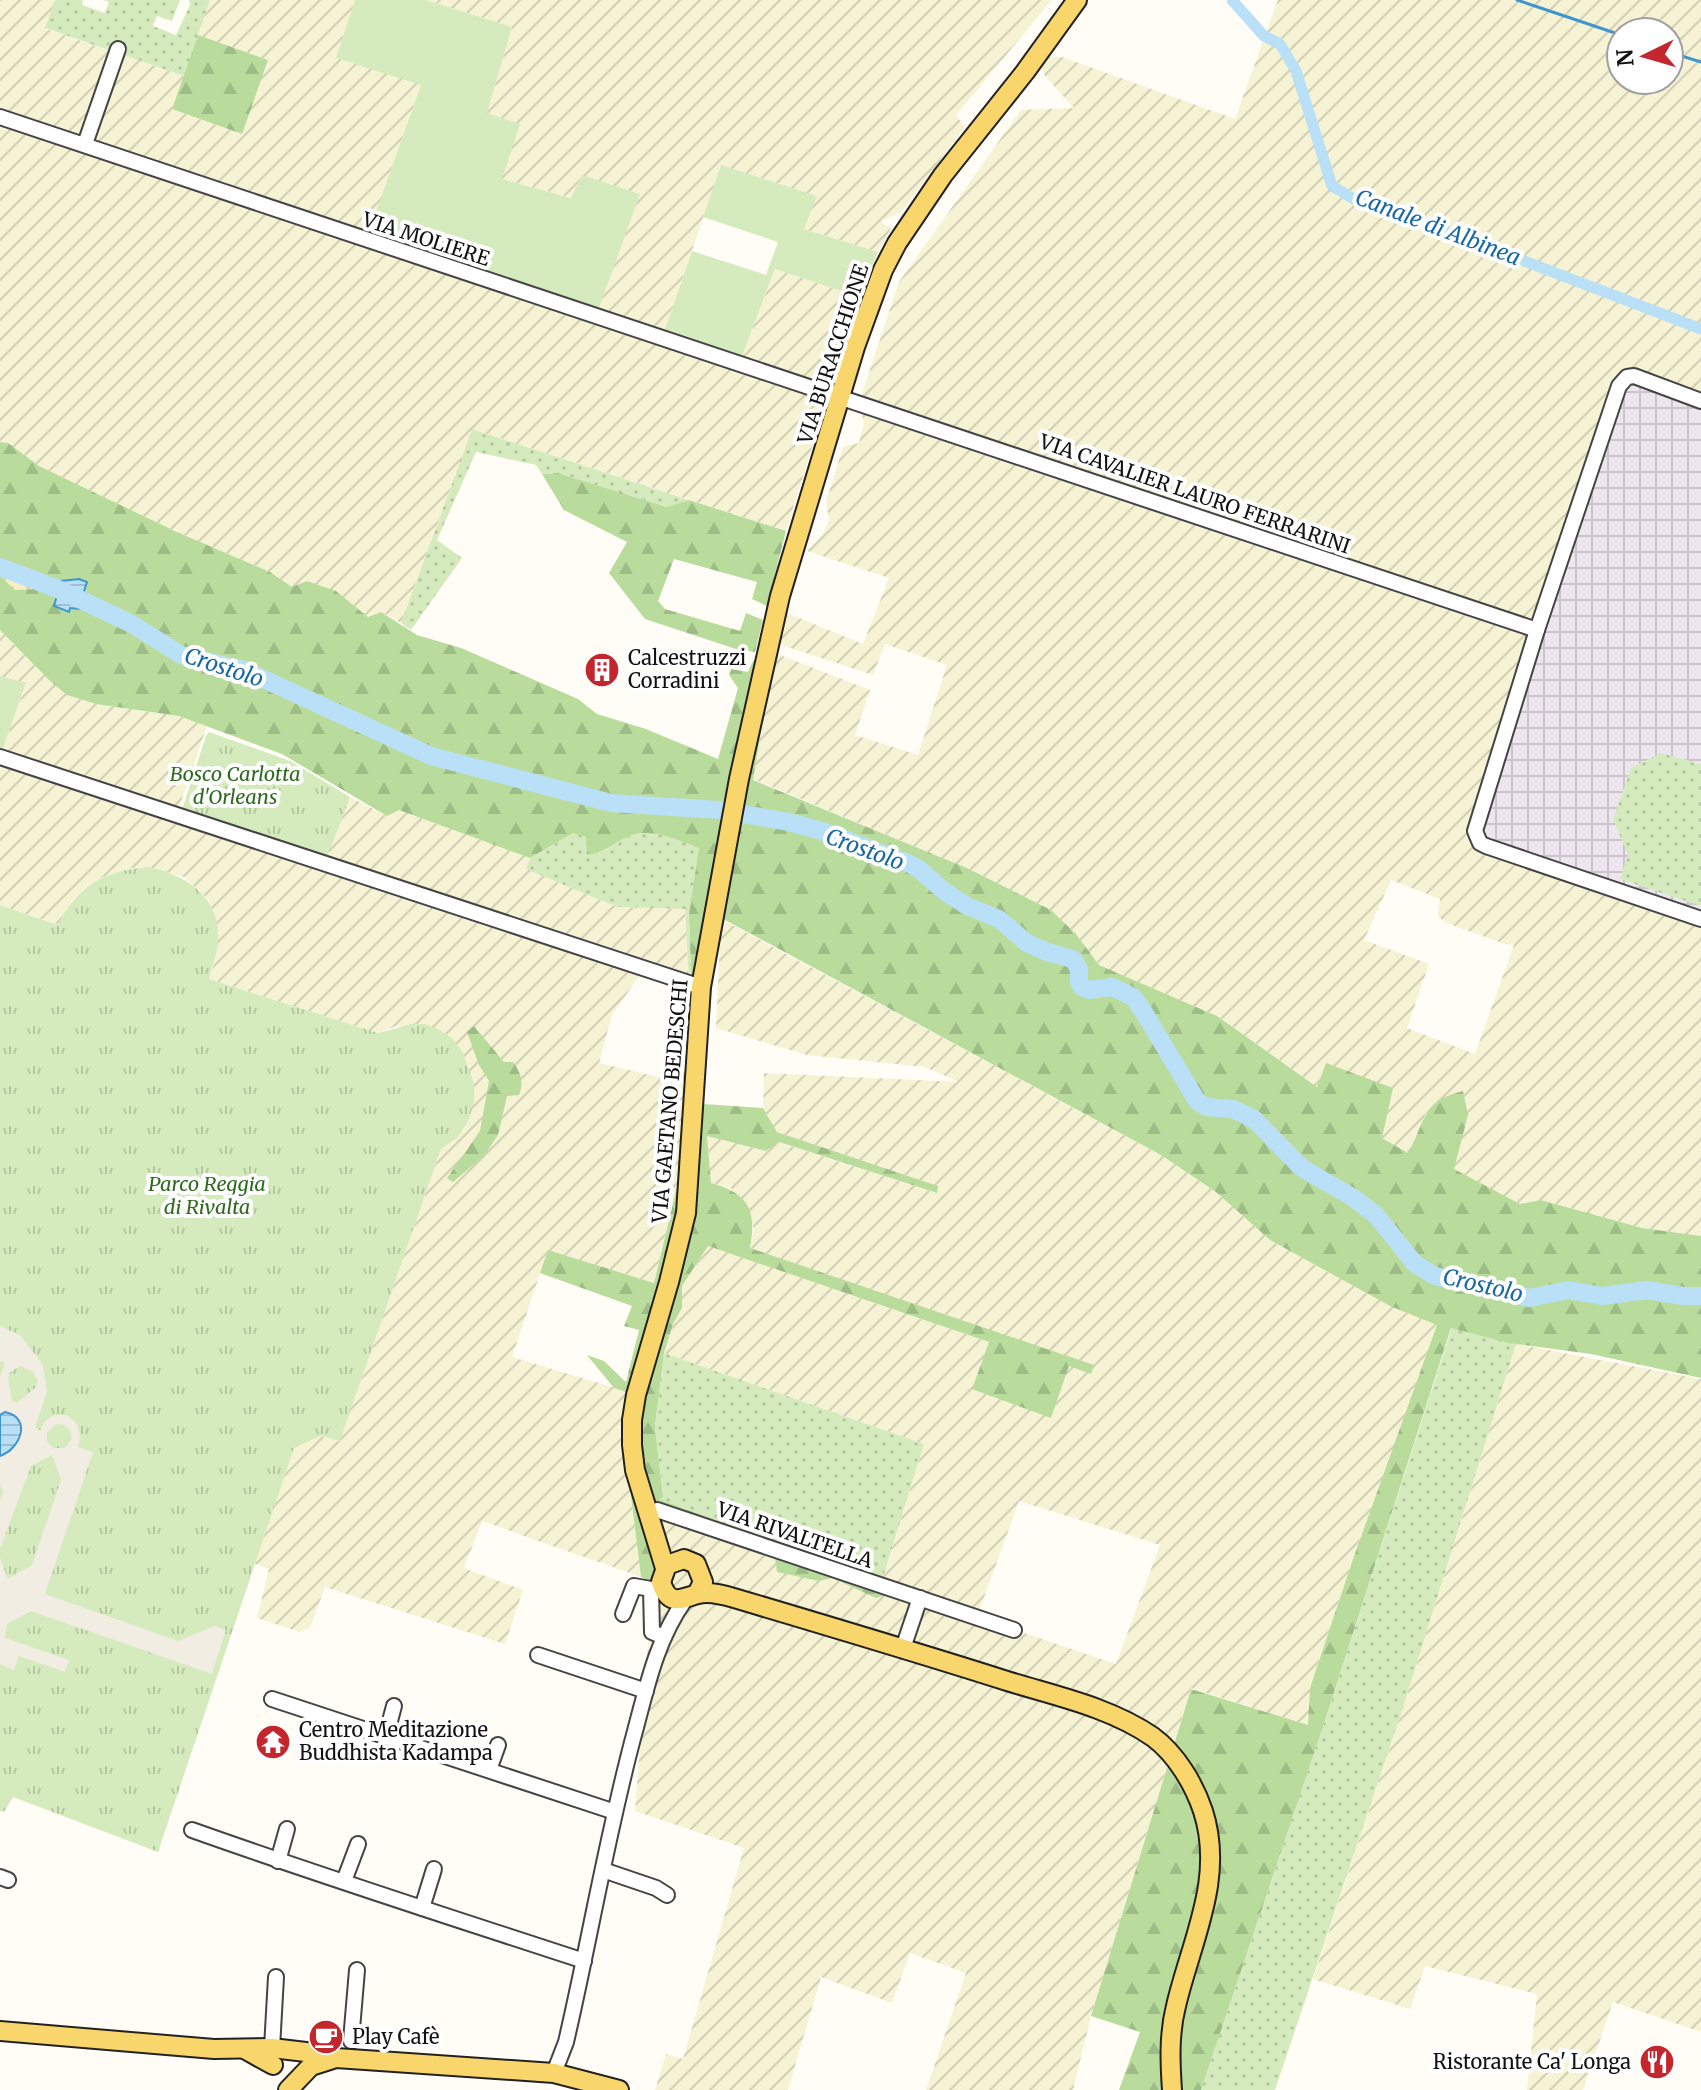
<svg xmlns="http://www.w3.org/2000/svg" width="1701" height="2090" viewBox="0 0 1701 2090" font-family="Merriweather,serif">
<defs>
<pattern id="industrial-grid" width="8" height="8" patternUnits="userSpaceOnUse" patternTransform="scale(2)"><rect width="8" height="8" fill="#eee6ef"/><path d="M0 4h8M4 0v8" fill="none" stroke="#cbc4cc"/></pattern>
<pattern id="farmland-furrows" width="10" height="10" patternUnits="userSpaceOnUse" patternTransform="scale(2)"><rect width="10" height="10" fill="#f6f3d4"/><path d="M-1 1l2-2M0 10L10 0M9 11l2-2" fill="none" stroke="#d2cfb5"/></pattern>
<pattern id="grass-dots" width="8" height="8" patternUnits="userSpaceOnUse" patternTransform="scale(2)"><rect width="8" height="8" fill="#d5ebbd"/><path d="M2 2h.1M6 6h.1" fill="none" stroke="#b6c8a1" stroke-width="1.8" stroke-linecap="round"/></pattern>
<pattern id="forest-firs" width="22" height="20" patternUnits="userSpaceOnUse" patternTransform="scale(2)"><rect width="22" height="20" fill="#b9dc9c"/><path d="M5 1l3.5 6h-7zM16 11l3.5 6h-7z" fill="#9ebc85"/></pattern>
<pattern id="sand-dots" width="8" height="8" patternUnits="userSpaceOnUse" patternTransform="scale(2)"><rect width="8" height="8" fill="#fbeec1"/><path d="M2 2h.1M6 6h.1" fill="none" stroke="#d6cba5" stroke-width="1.8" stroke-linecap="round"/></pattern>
<pattern id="park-tufts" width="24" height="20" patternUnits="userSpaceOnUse" patternTransform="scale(2)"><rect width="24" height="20" fill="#d5ebbd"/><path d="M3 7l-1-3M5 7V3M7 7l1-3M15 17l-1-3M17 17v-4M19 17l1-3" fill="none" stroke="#b6c8a1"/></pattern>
<pattern id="water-rules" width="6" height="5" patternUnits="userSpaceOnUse" patternTransform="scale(2)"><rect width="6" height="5" fill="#b9e0f7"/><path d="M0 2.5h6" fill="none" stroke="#9ebfd3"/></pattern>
</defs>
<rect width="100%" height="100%" fill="#fffdf5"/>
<polygon fill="url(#industrial-grid)" points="1620,376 1701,395 1701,924 1483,850 1471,824"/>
<g fill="url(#farmland-furrows)" fill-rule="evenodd">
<polygon points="0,0 55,0 46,29 184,76 172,109 241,134 268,60 198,35 210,0 355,0 337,58 421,84 596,316 582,175 572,198 501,179 487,113 512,27 426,0 1052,0 956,115 965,127 901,212 881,222 891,229 878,252 804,229 816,196 721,166 662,338 739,364 775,269 859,297 786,531 472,429 401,623 381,612 368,617 335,591 292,588 270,572 177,532 39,466 8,443 0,442"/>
<path d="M 1278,0 L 1701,0 L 1701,395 L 1624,374 L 1470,835 L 1701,924 L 1701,1236 L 1642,1228 L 1542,1200 L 1520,1204 L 1453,1169 L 1468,1115 L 1426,1113 L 1409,1153 L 1381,1138 L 1317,1087 L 1217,1016 L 1099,965 L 1076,934 L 1051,910 L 967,868 L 753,779 L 770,677 L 767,650 L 870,690 L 855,735 L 918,755 L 947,665 L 885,644 L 873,675 L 769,641 L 777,609 L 863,644 L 889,578 L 807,551 L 822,535 L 829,521 L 826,502 L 843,447 L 859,443 L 864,423 L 859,403 L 899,282 L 1021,110 L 1074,108 L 1045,76 L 1037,56 L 1062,57 L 1235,119 ZM 1621,32 L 1669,32 L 1669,80 L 1621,80 ZM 1391,880 L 1440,899 L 1438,916 L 1446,923 L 1505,944 L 1514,945 L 1475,1054 L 1407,1028 L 1429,964 L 1364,940 Z"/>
<polygon points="0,630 50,681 68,695 96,704 179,716 207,726 179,807 180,815 322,862 350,797 387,816 399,810 530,858 527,869 617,907 685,909 689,983 644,969 612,1015 599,1063 684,1083 678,1182 654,1283 548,1250 512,1357 629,1392 626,1456 641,1577 482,1521 464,1568 523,1590 505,1644 325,1587 310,1628 300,1632 257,1618 269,1569 253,1563 294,1447 320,1436 340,1441 441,1149 457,1138 399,1025 378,1033 209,979 215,961 209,900 184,877 148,867 132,868 103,877 81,891 71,902 59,925 0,905 0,757 26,684 0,676"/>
<path d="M 721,919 L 1161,1155 L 1216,1192 L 1270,1240 L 1390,1306 L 1438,1325 L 1352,1562 L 1310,1688 L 1309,1726 L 1191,1688 L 1091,2016 L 1073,2090 L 926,2090 L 966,1973 L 910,1953 L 892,2003 L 821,1977 L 788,2090 L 655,2090 L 666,2054 L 683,2059 L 744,1848 L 635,1811 L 653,1582 L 656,1509 L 832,1578 L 881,1585 L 924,1444 L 664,1353 L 673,1324 L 682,1308 L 682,1286 L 708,1246 L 989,1342 L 1050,1418 L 1069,1366 L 1094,1366 L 750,1248 L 754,1228 L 731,1188 L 711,1183 L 707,1136 L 766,1151 L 778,1142 L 936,1193 L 938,1186 L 777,1132 L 763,1108 L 764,1073 L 959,1082 L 925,1067 L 807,1055 L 716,1028 ZM 1019,1501 L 1160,1545 L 1116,1664 L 977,1617 Z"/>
<polygon points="1516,1344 1701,1379 1701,2032 1613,2002 1583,2090 1527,2090 1537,1994 1425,1966 1410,2009 1313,1979 1402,1711"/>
</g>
<g fill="url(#grass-dots)">
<polygon points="55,0 83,0 82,5 105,13 109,2 103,0 180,0 172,21 157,16 153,26 176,35 190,5 189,0 210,0 184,76 45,28"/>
<polygon points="472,429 689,500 667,507 558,473 542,474 536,465 476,452 437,540 462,558 411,630 401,623"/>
<polygon points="1661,753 1701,764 1701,906 1620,879 1628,855 1613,819 1631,768"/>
<path d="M 573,833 L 587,837 L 587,855 C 608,854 614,841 632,835 C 654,828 679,841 700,848 L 689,914 L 691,969 L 689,983 L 685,909 L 617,907 L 526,869 L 530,858 Z"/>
<polygon points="1452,1327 1516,1344 1402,1711 1275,2090 1201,2090 1321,1733"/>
<polygon points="664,1353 924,1444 881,1584 658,1499 663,1496 655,1426"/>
</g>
<g fill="url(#forest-firs)">
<polygon points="198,35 268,60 242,134 172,109"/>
<path d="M 0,442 L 8,443 L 39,466 L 177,532 L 270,572 L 292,587 L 307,581 L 336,591 L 368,617 L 381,612 L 417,635 L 461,648 L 578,699 L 597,714 L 646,729 L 718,759 L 738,688 L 729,675 L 731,669 L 748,672 L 753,661 L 767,650 L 770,677 L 753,780 L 967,868 L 1051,910 L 1076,934 L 1099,965 L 1217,1016 L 1317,1087 L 1326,1063 L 1393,1088 L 1382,1138 L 1408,1153 C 1427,1119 1421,1101 1463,1091 L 1468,1115 L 1454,1169 L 1520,1204 L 1541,1200 L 1642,1228 L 1701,1236 L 1701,1378 L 1591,1354 L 1509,1343 L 1451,1328 L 1321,1733 L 1201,2090 L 1119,2090 L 1140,2032 L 1091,2016 L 1191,1689 L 1308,1725 L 1310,1688 L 1352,1562 L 1437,1325 L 1390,1306 L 1270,1240 L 1216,1192 L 1161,1155 L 727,921 L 713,917 L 694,979 L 689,983 L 691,972 L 689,914 L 699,848 C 679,841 654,828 632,835 C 615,841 605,854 587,855 L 586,837 L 573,833 L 530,858 L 399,810 L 387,816 L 282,754 L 179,716 L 96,704 L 67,695 L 50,681 L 0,630 Z"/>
<polygon points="558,473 667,507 689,500 786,531 767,606 752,599 757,582 674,559 658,601 665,609 740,631 746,613 763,620 755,652 736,649 645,619 609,573 627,542 564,510 542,474"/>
<path d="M 474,1026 L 504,1062 L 513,1062 C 521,1073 524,1082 519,1095 L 507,1096 L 498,1135 L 484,1156 L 453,1182 L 447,1178 L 480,1131 L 489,1081 L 479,1065 L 467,1032 Z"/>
<path d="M 704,1071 L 703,1104 L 763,1108 L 777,1132 L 938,1186 L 937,1193 L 779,1142 L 766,1151 L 707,1136 L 711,1183 C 749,1193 757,1211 750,1248 L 1094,1365 L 1091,1374 L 1069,1366 L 1051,1418 L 972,1389 L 989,1342 L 708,1246 L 682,1286 L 682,1308 L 673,1324 L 664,1353 L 655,1426 L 663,1497 L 659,1499 L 899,1591 L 876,1598 L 832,1578 L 819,1581 L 777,1572 L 774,1549 L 657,1510 L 663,1549 L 653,1582 L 641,1577 L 626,1456 L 629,1393 L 614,1388 L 587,1355 L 604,1361 L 626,1382 L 639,1330 L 624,1326 L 632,1306 L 540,1273 L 548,1250 L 654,1283 L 678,1182 L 684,1083 L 681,1072 Z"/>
</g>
<polygon fill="url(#sand-dots)" points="1,560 44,578 61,581 58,593 35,589 15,590 0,576"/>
<g fill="url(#park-tufts)">
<polygon points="209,732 290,761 350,797 326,860 182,810 206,736"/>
<path d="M 148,867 C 186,874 222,898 218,942 C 217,955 212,967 209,979 L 378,1033 L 412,1024 L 425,1024 L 440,1030 L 454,1040 L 463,1053 L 474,1084 L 474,1102 L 468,1122 L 457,1138 L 441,1149 L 340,1441 L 320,1436 L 294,1448 L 158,1852 L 13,1797 L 4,1812 L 0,1811 L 0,905 L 58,925 C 76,886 106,870 148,867 Z"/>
</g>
<g fill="#d5ebbd">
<polygon points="355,0 426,0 512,27 487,113 520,124 502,179 571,198 582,175 640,194 596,316 366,240 421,85 336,58"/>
<polygon points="721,165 817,196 804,229 878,252 859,297 775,269 739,364 662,338 692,251 766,275 778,242 703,217"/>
<polygon points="0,676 26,683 0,757"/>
</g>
<path fill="#f1ede2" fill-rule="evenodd" d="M 0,1326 L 20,1335 L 43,1365 L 47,1391 L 35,1428 L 40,1430 L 45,1421 L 54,1415 L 67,1415 L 77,1424 L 80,1436 L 78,1447 L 93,1452 L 45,1594 L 178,1641 L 215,1626 L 226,1630 L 212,1674 L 31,1611 L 7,1624 L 5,1638 L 69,1660 L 65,1672 L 19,1656 L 14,1670 L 0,1664 L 0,1558 L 8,1579 L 32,1565 L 61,1480 L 52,1455 L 31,1466 L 0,1549 L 0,1501 L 3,1491 L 0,1485 L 0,1456 L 11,1452 L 18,1443 L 5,1412 L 0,1415 L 0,1377 L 5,1363 L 0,1361 ZM 21,1366 L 33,1372 L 38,1381 L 36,1387 L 17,1403 L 12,1401 L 8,1378 L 10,1372 ZM 56,1424 L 64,1425 L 70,1430 L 72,1439 L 64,1448 L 53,1448 L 47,1441 L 47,1433 Z"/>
<g fill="url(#water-rules)" stroke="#3f96cf" stroke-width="2">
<polygon points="79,579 87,582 83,594 90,605 81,609 70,608 69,612 54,606 61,581"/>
<path d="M 5,1412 C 33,1418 20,1449 0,1456 L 0,1415 Z"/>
</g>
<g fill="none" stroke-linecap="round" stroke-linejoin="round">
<g stroke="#3f96cf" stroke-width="3">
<polyline points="1517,0 1621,35"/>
<polyline points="1669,52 1701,62"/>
</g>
<polyline stroke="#b9e0f7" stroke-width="11" points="1232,0 1264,36 1280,44 1296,71 1332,186 1354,199 1457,235 1701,329"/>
<polyline stroke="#b9e0f7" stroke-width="18" points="0,567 58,589 132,624 181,655 244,670 431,756 611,803 719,810 789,822 825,832 910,864 919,869 944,891 967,906 999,919 1027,943 1047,952 1073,959 1079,969 1079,982 1082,987 1089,990 1112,987 1133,997 1145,1014 1197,1101 1206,1107 1233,1109 1254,1119 1302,1168 1352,1197 1376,1215 1415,1264 1435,1276 1529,1298 1569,1290 1602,1296 1647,1290 1683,1296 1701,1296"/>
<defs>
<g id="minor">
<polyline points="0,117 1537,630"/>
<polyline points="85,144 118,49"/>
<polyline points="1701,401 1634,376 1627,377 1619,386 1537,630 1475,831 1480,843 1486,846 1701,919"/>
<polyline points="0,757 701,987"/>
<polyline points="657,1510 1014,1630"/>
<polyline points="623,1614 634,1586 651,1589 652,1632 664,1637"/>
<polyline points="903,1648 920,1598"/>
<polyline points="538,1655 646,1691"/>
<polyline points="272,1699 615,1812"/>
<polyline points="386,1736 394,1706"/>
<polyline points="489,1770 498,1745"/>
<path d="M 192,1830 C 321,1876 453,1918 584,1961"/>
<polyline points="278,1861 287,1829"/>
<polyline points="603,1870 656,1888 667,1895"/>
<polyline points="0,1877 8,1880"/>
<polyline points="344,1881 358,1844"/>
<polyline points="422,1908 434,1869"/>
<polyline points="351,2041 357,1970"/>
<polyline points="272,2048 276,1977"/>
<path d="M 554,2073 L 566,2042 C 590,1939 607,1834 635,1731 C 647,1686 657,1639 685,1600"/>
</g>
<g id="major">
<polyline points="665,1568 635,1470 632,1445 632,1420 636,1395 669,1282 686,1213 701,987 739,779 780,596 855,347 883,270 897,243 943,175 1025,72 1077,0"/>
<path d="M 697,1594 L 703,1582 L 696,1564 L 684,1559 L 667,1565 L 661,1582 C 669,1608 682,1598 698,1594 C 709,1591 724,1595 734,1598 C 825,1625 916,1652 1007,1681 C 1055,1696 1110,1707 1153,1737 C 1176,1754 1194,1784 1203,1811 C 1225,1879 1191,1941 1176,2006 C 1169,2033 1170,2062 1172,2090"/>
<polyline points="0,2031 214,2049 272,2048 331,2055"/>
<polyline points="246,2050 273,2065"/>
<polyline points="288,2090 311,2066 336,2058 554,2073 619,2090"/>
</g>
</defs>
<use href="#minor" stroke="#444" stroke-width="18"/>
<use href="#major" stroke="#222" stroke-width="22"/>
<use href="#minor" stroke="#fff" stroke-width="14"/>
<use href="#major" stroke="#f9d66b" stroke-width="18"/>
</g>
<defs>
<symbol id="building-disc" viewBox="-11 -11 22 22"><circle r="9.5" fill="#c4262e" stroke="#fff"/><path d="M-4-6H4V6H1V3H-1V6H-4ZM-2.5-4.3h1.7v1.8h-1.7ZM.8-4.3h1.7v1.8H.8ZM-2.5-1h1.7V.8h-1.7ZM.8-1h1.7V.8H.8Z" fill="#fff"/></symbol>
<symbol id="temple-disc" viewBox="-11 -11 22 22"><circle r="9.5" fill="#c4262e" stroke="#fff"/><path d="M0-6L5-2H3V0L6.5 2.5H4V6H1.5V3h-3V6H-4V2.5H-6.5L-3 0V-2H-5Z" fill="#fff"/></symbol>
<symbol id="cafe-disc" viewBox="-11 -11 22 22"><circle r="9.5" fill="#c4262e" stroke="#fff"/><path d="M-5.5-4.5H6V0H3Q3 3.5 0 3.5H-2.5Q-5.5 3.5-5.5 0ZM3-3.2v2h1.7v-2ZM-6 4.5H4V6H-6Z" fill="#fff"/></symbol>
<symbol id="restaurant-disc" viewBox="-11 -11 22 22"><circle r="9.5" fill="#c4262e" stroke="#fff"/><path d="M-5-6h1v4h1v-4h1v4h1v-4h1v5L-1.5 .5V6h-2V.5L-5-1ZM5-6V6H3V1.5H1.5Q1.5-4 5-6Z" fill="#fff"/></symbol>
</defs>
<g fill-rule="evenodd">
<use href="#building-disc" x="582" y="650" width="40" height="40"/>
<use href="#temple-disc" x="253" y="1722" width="40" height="40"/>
<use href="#cafe-disc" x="306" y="2017" width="40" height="40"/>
<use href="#restaurant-disc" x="1637" y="2042" width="40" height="40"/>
</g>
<g text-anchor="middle" stroke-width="8" stroke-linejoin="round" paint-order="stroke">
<g font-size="20" fill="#111" stroke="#fff">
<text transform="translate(426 239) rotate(18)" y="7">VIA MOLIERE</text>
<text transform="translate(833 354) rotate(-72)" y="7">VIA BURACCHIONE</text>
<text transform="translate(1195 494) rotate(19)" y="7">VIA CAVALIER LAURO FERRARINI</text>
<text transform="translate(670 1101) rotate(-85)" y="7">VIA GAETANO BEDESCHI</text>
<text transform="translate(795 1535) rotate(19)" y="7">VIA RIVALTELLA</text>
</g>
<g font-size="20" fill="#111" stroke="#fff" text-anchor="start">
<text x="628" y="665">Calcestruzzi<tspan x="628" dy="23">Corradini</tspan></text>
<text x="299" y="1737">Centro Meditazione<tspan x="299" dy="23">Buddhista Kadampa</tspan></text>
<text x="352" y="2044">Play Cafè</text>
<text x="1631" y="2069" text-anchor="end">Ristorante Ca' Longa</text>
</g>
<g font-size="20" font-style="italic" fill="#2f6b1f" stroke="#fff">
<text x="235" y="781">Bosco Carlotta<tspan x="235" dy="23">d'Orleans</tspan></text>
<text x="207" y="1191">Parco Reggia<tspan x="207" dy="23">di Rivalta</tspan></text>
</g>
<g font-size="22" font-style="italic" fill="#1768a6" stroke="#fff">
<text transform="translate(1438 227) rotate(21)" y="8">Canale di Albinea</text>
<text transform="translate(224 667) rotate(18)" y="8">Crostolo</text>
<text transform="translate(865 849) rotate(20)" y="8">Crostolo</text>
<text transform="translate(1483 1285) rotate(13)" y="8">Crostolo</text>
</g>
</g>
<g transform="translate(1645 56) rotate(265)"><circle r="38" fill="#ffffff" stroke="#a0a0a0" stroke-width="2"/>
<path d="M0-6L14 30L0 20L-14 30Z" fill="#c4262e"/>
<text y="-12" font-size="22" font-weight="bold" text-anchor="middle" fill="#111111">N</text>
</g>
</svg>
